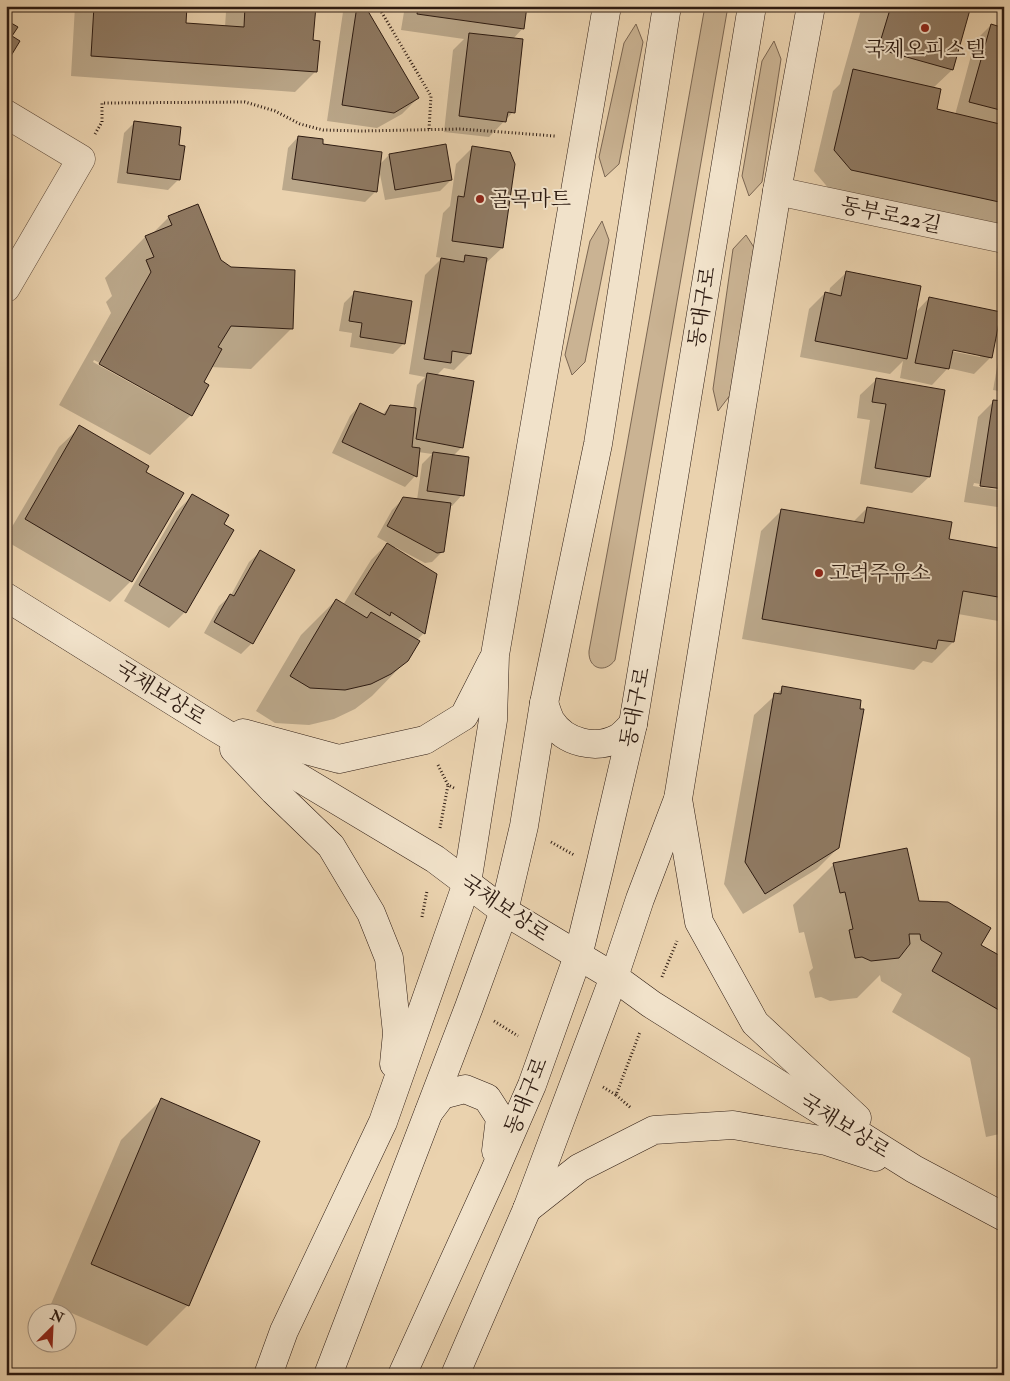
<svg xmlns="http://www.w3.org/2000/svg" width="1010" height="1381" viewBox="0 0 1010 1381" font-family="'IM FELL Double Pica','Noto Serif KR',serif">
<rect width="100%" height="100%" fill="#ead2ae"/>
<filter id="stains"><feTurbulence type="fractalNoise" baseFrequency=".004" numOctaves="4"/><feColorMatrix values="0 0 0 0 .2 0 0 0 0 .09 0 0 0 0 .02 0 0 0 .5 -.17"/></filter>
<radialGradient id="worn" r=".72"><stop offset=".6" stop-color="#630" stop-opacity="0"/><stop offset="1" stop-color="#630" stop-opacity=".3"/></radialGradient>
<g fill="#cab393" stroke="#7b6652">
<path d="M 705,6 L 728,6 L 615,660 C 605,674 588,669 589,651 L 625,456 Z"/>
<polygon points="636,24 643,42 619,164 605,177 599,157 624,43"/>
<polygon points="774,41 781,59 762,182 749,196 742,176 762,61"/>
<polygon points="602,221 609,240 585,362 572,375 565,355 590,241"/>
<polygon points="746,235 755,249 731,394 718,411 713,389 733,249"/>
</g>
<g fill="#0003" fill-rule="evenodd">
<polygon points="75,6 186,6 185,24 225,27 226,12 232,6 314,6 312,42 316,71 295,92 71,76"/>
<polygon points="349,6 364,6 418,98 402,114 377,128 327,121 343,12"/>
<polygon points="405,6 526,6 523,28 513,39 513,112 489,137 444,132 453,50 464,39 401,30"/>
<polygon points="862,6 970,6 952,70 933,88 935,110 955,115 975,41 991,25 1004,29 1004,222 990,225 830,190 814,171 833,91 840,84"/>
<polygon points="135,122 178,146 179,179 168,190 117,183 124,133"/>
<polygon points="298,137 379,165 389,155 451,180 440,191 385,200 379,169 376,191 365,202 282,190 288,148"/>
<polygon points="472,148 514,164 502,248 485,264 470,354 454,370 444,368 436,376 462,447 453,456 462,495 452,506 449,506 443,551 432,562 425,563 395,547 394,548 424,633 417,640 407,660 372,696 355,709 334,719 309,725 275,723 256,711 301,635 336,600 343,605 371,560 388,543 377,537 392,510 403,499 417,500 422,464 432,454 418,452 415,476 405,487 332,453 350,416 360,405 382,415 390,406 413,409 417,385 425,377 409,374 425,275 442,258 436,257 443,213 450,206 456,164"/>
<path d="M 169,217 L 220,261 L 292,328 L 251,369 L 210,367 L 202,382 L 191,415 L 150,455 L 59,405 L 111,313 L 106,302 L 112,296 L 105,278 L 145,237 L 152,234 ZM 94,360 L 174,404 L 174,407 L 93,362 Z"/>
<path d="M 847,272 L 915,313 L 929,298 L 991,357 L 974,374 L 948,368 L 932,385 L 900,378 L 903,361 L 890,374 L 800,357 L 809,309 L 825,293 L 829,294 L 830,288 ZM 947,348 L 980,354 L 980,357 L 946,350 Z"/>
<polygon points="355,292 404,343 393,354 350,347 352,333 339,331 344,303"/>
<polygon points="1004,329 1004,392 993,390"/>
<polygon points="877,379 929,477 912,493 860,484 870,420 857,418 860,395"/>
<polygon points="994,401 1004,488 974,483 973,486 1004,491 1004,508 964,502 978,417"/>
<polygon points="80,427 144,472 131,581 110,602 6,541 6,537 59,447"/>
<polygon points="192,496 185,612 169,628 124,601 176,512"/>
<polygon points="867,508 947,540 1004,550 1004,622 958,614 953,642 932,663 923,661 914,670 742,639 761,531 782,510 853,522"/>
<polygon points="260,552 252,643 241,654 204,633 219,606 231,595 249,562"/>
<polygon points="783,688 838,848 817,869 743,914 724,884 754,715"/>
<polygon points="834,864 918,903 979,945 1004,960 1004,1133 986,1137 970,1058 892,1012 902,994 881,981 880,975 857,998 830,1001 821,997 815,998 809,972 813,968 804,932 799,933 793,905"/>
<polygon points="161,1100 188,1305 147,1346 51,1304 121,1140"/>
</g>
<g fill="#8f7a63" stroke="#2c1a11">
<polygon points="94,6 187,6 186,23 244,27 245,6 316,6 313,40 320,41 317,72 91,56"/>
<polygon points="357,6 365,6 419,98 394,113 342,105"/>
<polygon points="418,6 527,6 524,29 417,14"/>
<polygon points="891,6 971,6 953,70 878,49"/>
<polygon points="6,20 18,27 12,36 20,41 6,64"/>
<polygon points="991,24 1004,28 1004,111 969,102"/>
<polygon points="469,33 523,39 515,113 508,112 506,122 459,116"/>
<polygon points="853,69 941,89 937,109 1004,125 1004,203 851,170 834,150"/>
<polygon points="134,121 181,127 179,145 185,146 180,180 127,173"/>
<polygon points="298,136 323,139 323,144 382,152 377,192 292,179"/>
<polygon points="446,144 452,180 395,190 389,154"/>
<polygon points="472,146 510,152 515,164 503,248 452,241 458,196 464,197"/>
<polygon points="198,204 221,260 231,267 295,270 293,329 231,326 218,347 222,349 204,382 209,385 192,416 99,364 151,272 146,260 154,257 145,236 172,225 168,216"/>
<polygon points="465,255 487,258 471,354 452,351 451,363 424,359 441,258 464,262"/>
<polygon points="846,271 921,286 907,359 815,341 825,292 841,296"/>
<polygon points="354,291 412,301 405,344 360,337 362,323 349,321"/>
<polygon points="929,297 1001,312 992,358 953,350 949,369 915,363"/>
<polygon points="427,373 474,381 463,448 416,439"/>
<polygon points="876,378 945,390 930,477 875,468 886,404 872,402"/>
<polygon points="993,400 1004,401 1004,489 980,486"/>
<polygon points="360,403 385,415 390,405 416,408 412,447 420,448 417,477 342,442"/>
<polygon points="79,425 149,466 146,472 184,493 132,582 25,519"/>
<polygon points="433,452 469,457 464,496 427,491"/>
<polygon points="192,494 229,515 224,524 234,530 186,613 139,585"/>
<polygon points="403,497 451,503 444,552 437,553 387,526"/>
<polygon points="867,507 952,522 949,539 1004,549 1004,598 963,591 954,642 938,640 936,649 762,619 781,509 864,523"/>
<polygon points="387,543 437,574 425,634 391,612 390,616 355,594"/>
<polygon points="260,550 295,570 253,644 214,622 230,594 234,596"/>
<polygon points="336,599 367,618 371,612 420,641 408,661 391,674 371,684 345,690 310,688 290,676"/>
<polygon points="782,686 861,700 860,709 864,709 839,848 765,894 745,862 774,693 781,694"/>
<polygon points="907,848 919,901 948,902 991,928 981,945 1004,958 1004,1013 932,971 942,953 921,940 920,934 909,934 910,944 899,958 871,961 862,957 855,958 849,930 853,929 845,892 840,893 833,863"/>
<polygon points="161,1098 260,1141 189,1306 91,1264"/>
</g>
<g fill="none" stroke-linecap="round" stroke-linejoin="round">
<defs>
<polyline id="minor" points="6,114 81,159 6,288"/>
<polyline id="tertiary" points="777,191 1004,239"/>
<g id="secondary">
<polyline points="6,597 213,726 435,859 504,911 614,977 651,1004 914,1169 1004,1217"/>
<path d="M 544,703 C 546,708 548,716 551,721 C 565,743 596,750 618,738 C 623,735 628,729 633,724"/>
<polyline points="243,733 339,759 425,740 464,716 492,661"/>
<polyline points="234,749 274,791 331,846 371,913 389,958 397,1033 394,1064"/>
<polyline points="678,799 699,922 755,1023 857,1118"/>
<polyline points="429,1112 442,1095 465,1089 487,1098 500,1118 496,1151"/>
<polyline points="527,1209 579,1168 654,1130 733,1125 826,1141 875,1157"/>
<polyline points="268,1375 284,1331 383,1122 467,883 493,720 495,655 607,6"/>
<polyline points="328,1375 469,1007 504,911 524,826 544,703 598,444 667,6"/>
<polyline points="402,1375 492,1177 532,1085 578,956 599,870 633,724 752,6"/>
<polyline points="455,1375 527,1209 614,977 640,899 678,799 777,191 811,6"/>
</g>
</defs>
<use href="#minor" stroke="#5c4838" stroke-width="29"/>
<use href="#tertiary" stroke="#5c4838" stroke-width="29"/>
<use href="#secondary" stroke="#2c1a11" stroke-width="29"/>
<g stroke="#2c1a11" stroke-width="3" stroke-dasharray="1 2.5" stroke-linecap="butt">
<polyline points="378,6 431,96 429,129"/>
<polyline points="95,134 102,122 102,103 245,102 275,111 300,124 323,130 362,131 461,129 555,136"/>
<polyline points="438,765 448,785 454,788"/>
<polyline points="440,828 448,785"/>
<polyline points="551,842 574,855"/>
<polyline points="422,917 427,891"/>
<polyline points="662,977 677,941"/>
<polyline points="494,1021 518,1036"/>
<polyline points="603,1087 616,1095 640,1032"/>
<polyline points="616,1095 631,1108"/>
</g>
<use href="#minor" stroke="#f1e2ca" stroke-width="28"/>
<use href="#tertiary" stroke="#f1e2ca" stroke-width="28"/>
<use href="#secondary" stroke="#f1e2ca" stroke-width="28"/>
</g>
<g fill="#8f2418" stroke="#f1e2ca" stroke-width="2">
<circle cx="925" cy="28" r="5"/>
<circle cx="480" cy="199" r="5"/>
<circle cx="819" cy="573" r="5"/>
</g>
<g text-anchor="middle" stroke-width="4" stroke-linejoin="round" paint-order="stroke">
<g font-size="21" fill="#2c1a11" stroke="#f1e2ca" text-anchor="start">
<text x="925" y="56" text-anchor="middle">국제오피스텔</text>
<text x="490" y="206">골목마트</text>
<text x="829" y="580">고려주유소</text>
</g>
<g font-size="21" fill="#2c1a11" stroke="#f1e2ca">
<text transform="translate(891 215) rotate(12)" y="7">동부로22길</text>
<text transform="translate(702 307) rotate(-81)" y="7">동대구로</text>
<text transform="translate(161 693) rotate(32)" y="7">국채보상로</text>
<text transform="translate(635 707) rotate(-79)" y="7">동대구로</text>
<text transform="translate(505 908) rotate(34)" y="7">국채보상로</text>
<text transform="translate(526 1096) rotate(-68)" y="7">동대구로</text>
<text transform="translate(845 1126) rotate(32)" y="7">국채보상로</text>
</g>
</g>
<rect width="1010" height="1381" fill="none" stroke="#ead2ae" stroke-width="25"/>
<rect x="8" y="8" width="995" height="1366" fill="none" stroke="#2c1a11" stroke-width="2.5"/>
<rect x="12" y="12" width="985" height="1356" fill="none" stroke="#2c1a11"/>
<g transform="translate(52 1328) rotate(24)"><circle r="24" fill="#f1e2ca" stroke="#a29280"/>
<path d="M0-4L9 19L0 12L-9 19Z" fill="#8f2418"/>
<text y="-8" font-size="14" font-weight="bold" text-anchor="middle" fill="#2c1a11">N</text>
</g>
<rect width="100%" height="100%" filter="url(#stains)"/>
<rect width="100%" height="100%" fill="url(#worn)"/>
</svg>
